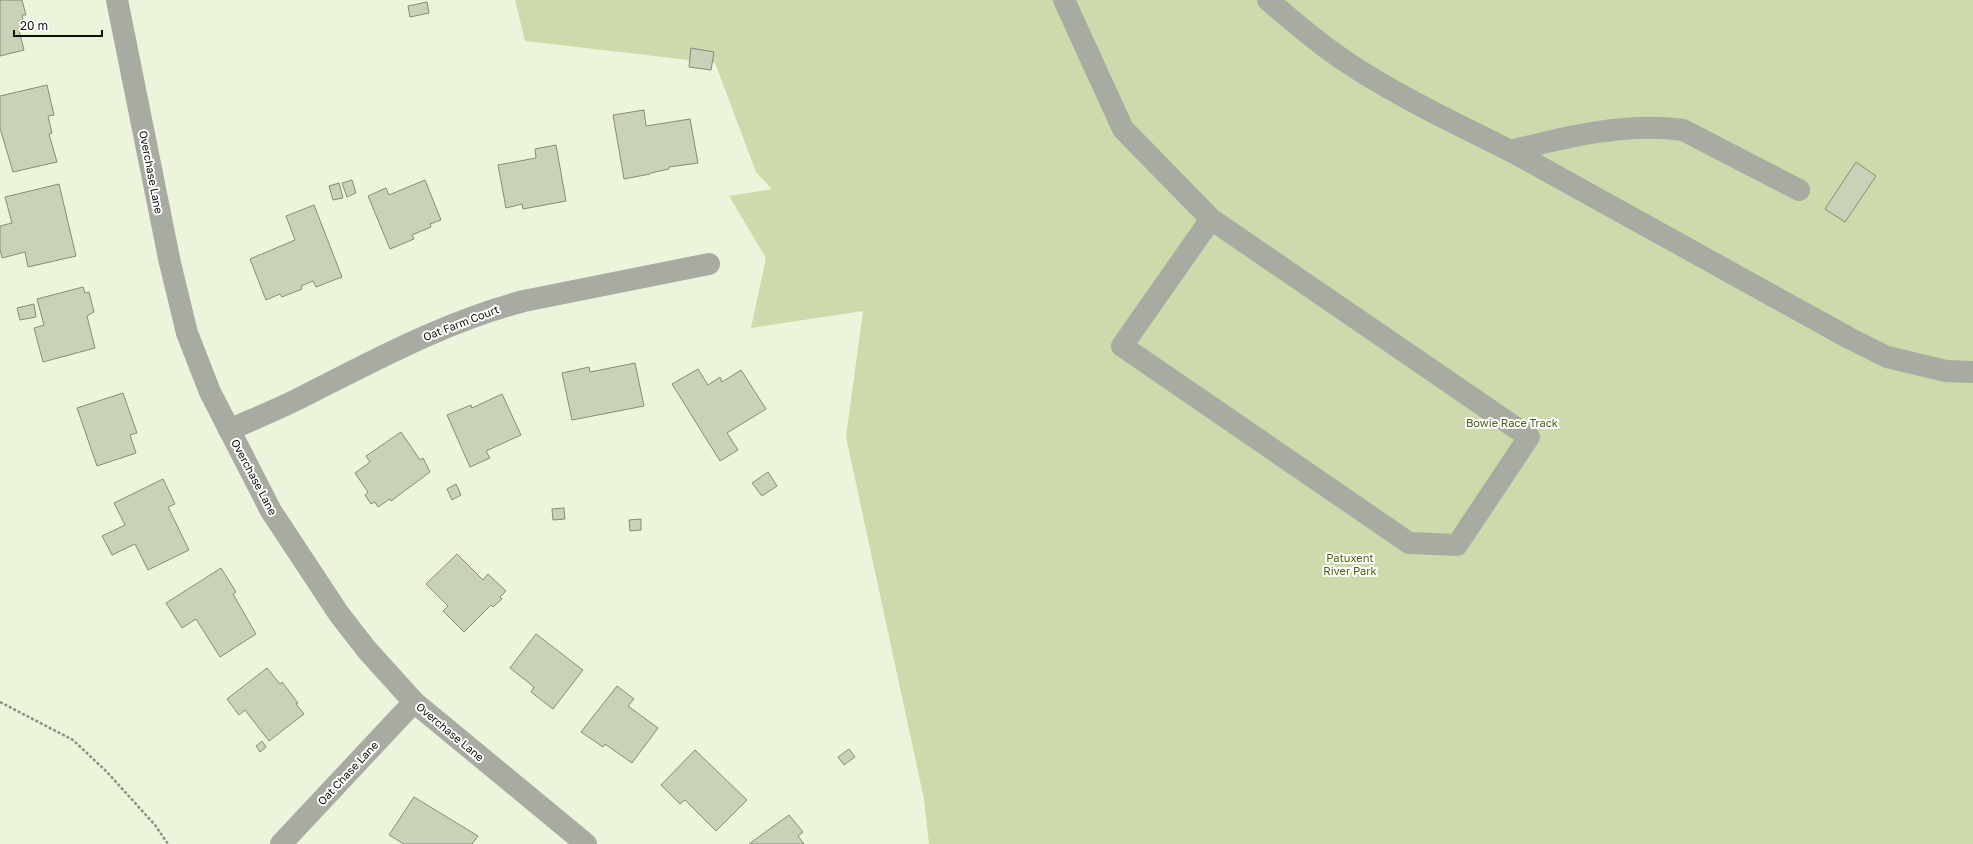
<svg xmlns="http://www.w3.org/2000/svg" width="1973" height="844" viewBox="0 0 1973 844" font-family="'Golos Text',sans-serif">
<rect width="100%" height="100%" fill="#edf4dc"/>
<polygon fill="#ccdaac" points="515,0 1973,0 1973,844 929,844 924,799 846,437 863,311 751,328 766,258 729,196 772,189 756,172 715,63 525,41"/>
<g fill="#c9d1b9" stroke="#868d76">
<polygon points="0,0 22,0 26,15 22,15 25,29 19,30 24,50 0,56"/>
<polygon points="427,2 429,13 410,17 408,6"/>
<polygon points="691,48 714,52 711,70 689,67"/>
<polygon points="47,85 54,115 48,116 52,133 49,134 57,162 13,172 0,128 0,96"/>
<polygon points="644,110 646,126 690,119 698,163 669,167 669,169 651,173 650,174 624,179 613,115"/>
<polygon points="556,145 566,201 523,209 522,204 506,208 498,165 536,158 535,149"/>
<polygon points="1856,162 1876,176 1845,222 1825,209"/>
<polygon points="352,180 356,193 347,197 342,183"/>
<polygon points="425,180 441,220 430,224 431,227 412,235 414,239 390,249 368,196 386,188 389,195"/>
<polygon points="339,183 343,198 333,200 329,186"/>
<polygon points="59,184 76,256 28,267 25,252 2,258 0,249 0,226 12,223 5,197"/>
<polygon points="314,205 342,277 316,287 313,281 301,286 302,289 282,297 280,294 266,300 250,259 295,240 286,216"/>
<polygon points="83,287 85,293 89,292 94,312 87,316 95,348 43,362 34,328 44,325 37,299"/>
<polygon points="34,304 36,317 20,320 17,308"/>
<polygon points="635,363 644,406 572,420 562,373 589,367 590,372"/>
<polygon points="698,369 708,385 720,377 722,382 741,370 766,409 727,433 738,450 720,461 672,384"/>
<polygon points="123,393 137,433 130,435 136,453 97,466 77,408"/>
<polygon points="502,394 521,435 486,451 490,458 470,467 447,415 471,405 472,408"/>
<polygon points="401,432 420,460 423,458 430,472 391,501 390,499 378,507 375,502 371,504 365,495 368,492 355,473 370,462 366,456"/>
<polygon points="768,472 777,486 762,496 752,483"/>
<polygon points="163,479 175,504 168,507 189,550 148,570 135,544 112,555 102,536 125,525 114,503"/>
<polygon points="456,484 461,495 452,500 447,489"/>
<polygon points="564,508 565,519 553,520 552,509"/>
<polygon points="641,519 641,530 630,531 629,520"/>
<polygon points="457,554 483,580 488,574 506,591 500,597 502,599 493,607 491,605 464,632 443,611 448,606 426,584"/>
<polygon points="221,568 236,592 233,594 256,634 220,657 196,619 182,628 166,603"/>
<polygon points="536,634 583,670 553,709 531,692 534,687 510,668"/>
<polygon points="267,668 280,684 282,682 298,703 296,704 304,714 269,741 245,710 239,715 227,699"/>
<polygon points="617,686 634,699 628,706 658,728 632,763 605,744 603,747 581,732"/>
<polygon points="262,741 266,747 260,752 256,746"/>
<polygon points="849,749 855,757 844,765 838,757"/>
<polygon points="695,750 747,800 716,831 685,800 680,804 661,785"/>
<polygon points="414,797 478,836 472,844 404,844 389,835"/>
<polygon points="789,815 803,832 798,836 804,844 749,844"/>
</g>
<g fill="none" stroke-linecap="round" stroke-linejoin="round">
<polyline stroke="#8b907f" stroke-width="2.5" stroke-dasharray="3 2" stroke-linecap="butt" points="0,702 73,740 107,772 155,825 168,844"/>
<g stroke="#a8aba1" stroke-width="22">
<polyline points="117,0 170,263 187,333 210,392 271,511 339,614 367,650 414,702 586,844"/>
<polyline points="1064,0 1123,129 1211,219 1529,437 1457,545 1409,543 1122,346 1211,219"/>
<path d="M 1268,0 C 1296,24 1325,49 1357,69 C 1406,100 1458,125 1511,151 C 1565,137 1627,122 1683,130 L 1799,190"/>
<polyline points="1511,151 1849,338 1887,357 1946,371 1973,372"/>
<path d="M 229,430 C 251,420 274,411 296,400 C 370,363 443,322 524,301 L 709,264"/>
<polyline points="281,844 414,702"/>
</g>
</g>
<g text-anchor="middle" stroke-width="4" stroke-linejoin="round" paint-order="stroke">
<g font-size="11" fill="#0e1108" stroke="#fff">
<text transform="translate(151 172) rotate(79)" y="4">Overchase Lane</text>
<text transform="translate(461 323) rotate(-21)" y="4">Oat Farm Court</text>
<text transform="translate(254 477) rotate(62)" y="4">Overchase Lane</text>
<text transform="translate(450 732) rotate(40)" y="4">Overchase Lane</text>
<text transform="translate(348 773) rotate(-47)" y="4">Oat Chase Lane</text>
</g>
<g font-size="11" fill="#4f5e15" stroke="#fff">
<text x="1512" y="427">Bowie Race Track</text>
<text x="1350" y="562">Patuxent<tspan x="1350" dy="13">River Park</tspan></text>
</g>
</g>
<path d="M14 30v6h88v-6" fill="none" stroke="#0e1108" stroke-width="2"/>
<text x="20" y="30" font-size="12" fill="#0e1108" stroke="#ffffff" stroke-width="3" paint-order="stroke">20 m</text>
</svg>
